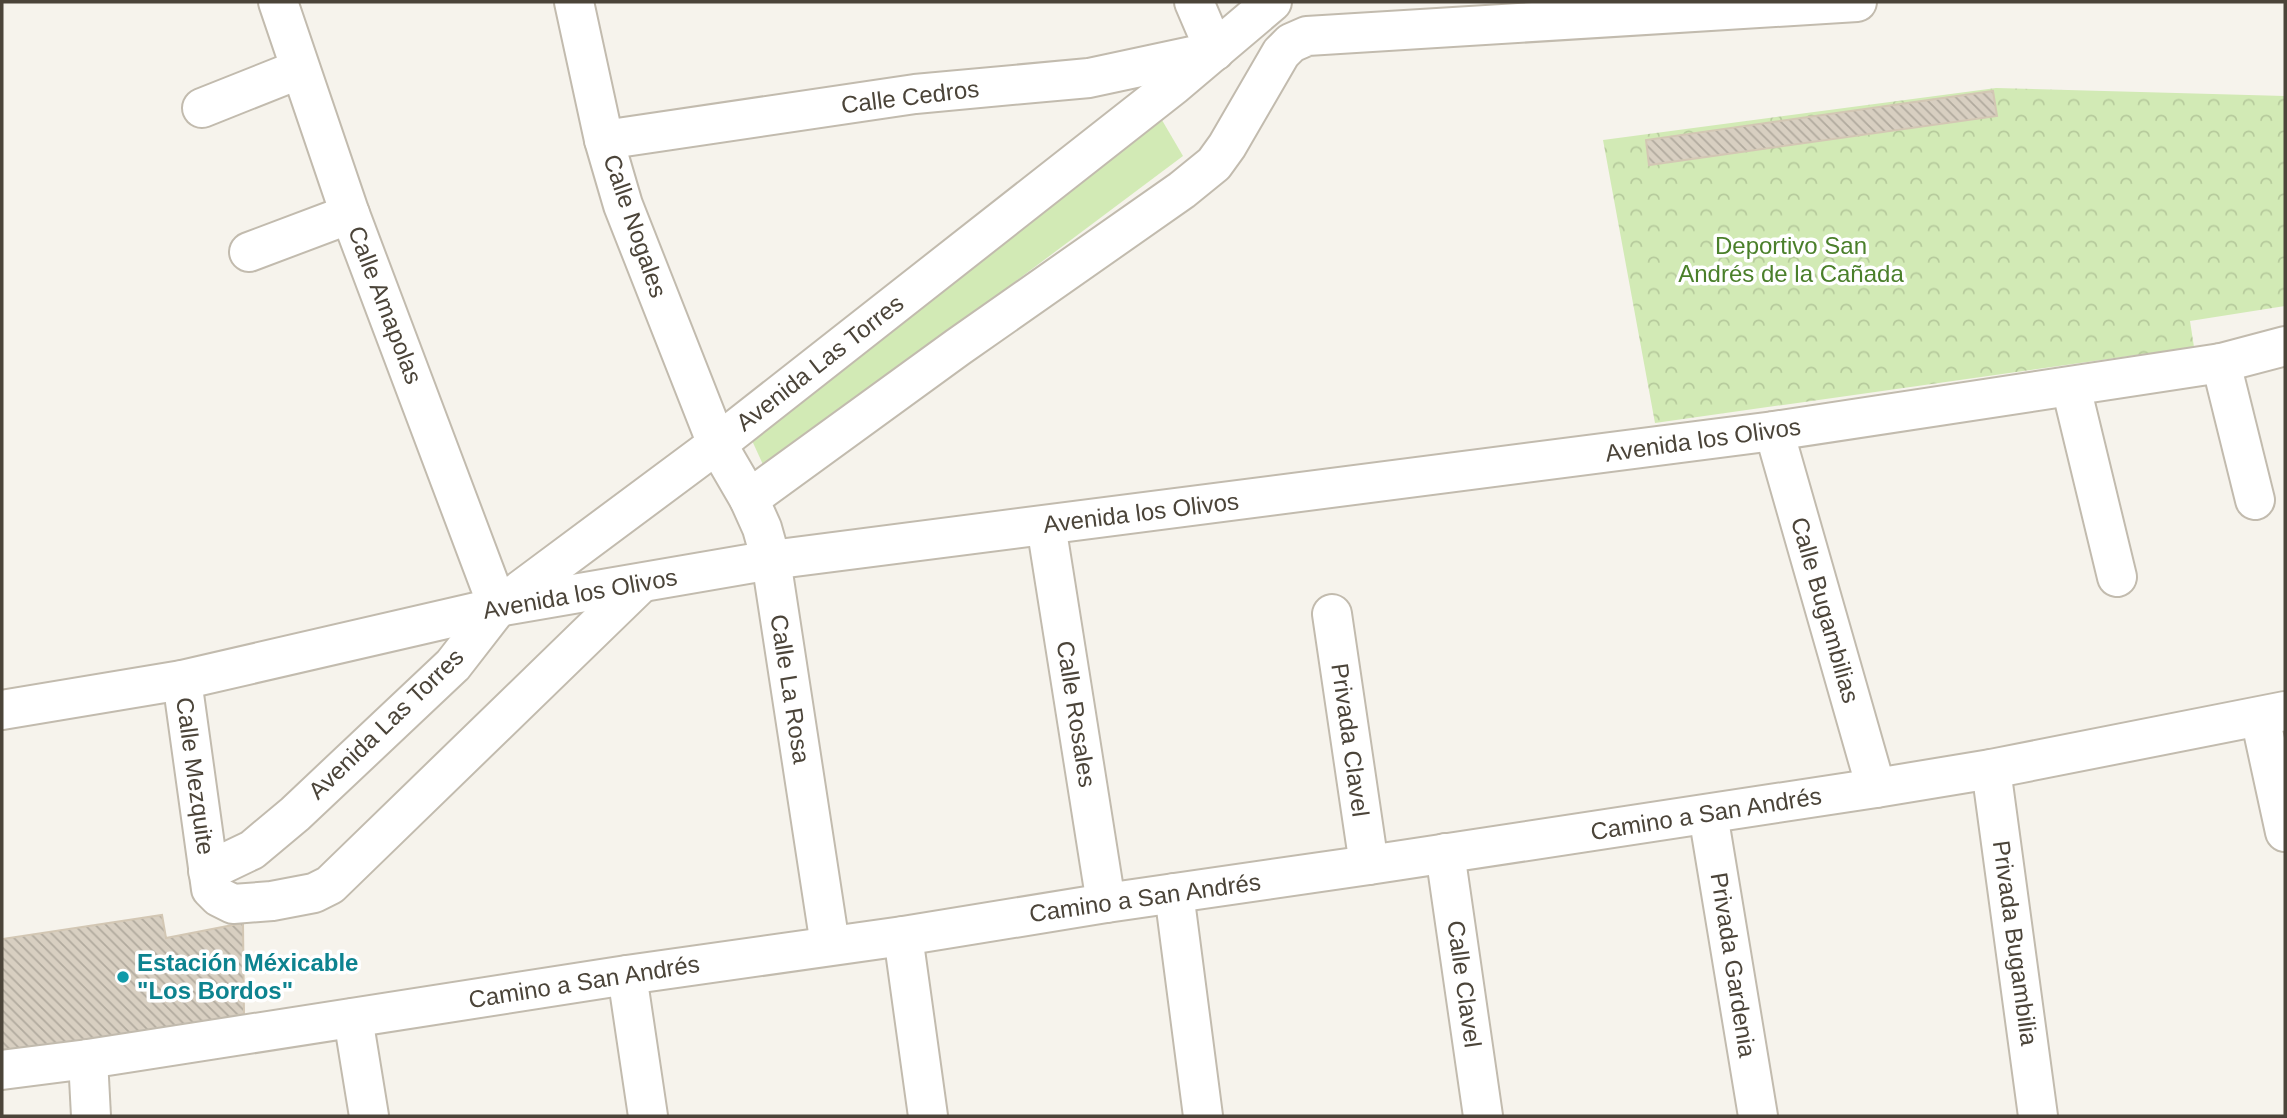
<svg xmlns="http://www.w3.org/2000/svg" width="2287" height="1118" viewBox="0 0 2287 1118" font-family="Helvetica,sans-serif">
<defs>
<pattern id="forest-crowns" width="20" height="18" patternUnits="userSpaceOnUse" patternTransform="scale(1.75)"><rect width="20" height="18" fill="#d2eab5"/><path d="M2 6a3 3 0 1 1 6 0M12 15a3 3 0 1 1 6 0" fill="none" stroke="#b6ca9c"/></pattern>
<pattern id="building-back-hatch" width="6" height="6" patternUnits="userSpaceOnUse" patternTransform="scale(1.75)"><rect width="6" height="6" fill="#d8cfc1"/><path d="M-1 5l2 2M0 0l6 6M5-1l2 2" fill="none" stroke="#b1aa9e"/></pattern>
</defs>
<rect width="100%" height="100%" fill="#f6f3ec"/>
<polygon fill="#d2eab5" points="1159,115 1183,156 765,469 749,434"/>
<polygon fill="url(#forest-crowns)" points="1996,88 2285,96 2285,306 2190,321 2194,347 1655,423 1603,140"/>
<g fill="url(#building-back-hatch)" stroke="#d3c7b4" stroke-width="2">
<polygon points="1993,91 1997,116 1649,165 1646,140"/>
<polygon points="162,915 166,938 243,923 244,1014 2,1060 2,939"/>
</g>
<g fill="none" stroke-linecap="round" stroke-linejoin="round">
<defs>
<g id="minor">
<polyline points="278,2 350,214 498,607"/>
<polyline points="574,2 604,140 623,205 717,444 749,499 762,528 771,560 830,945"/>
<polyline points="202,108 300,69"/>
<polyline points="604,140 915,94 1089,78 1215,51 1194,2"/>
<polyline points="249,252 350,214"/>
<polyline points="2221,363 2255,500"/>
<polyline points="2071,387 2117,577"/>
<polyline points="1774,431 1876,788"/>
<polyline points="749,499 958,347 1182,190 1214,164 1227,146 1281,53 1291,43 1307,36 1857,2"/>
<polyline points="1046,525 1106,903"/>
<polyline points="1332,614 1369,865"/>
<polyline points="182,680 211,889 219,897 233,904 272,901 314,893 330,885 640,584"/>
<polyline points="2,710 182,680 498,607 771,560 1774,431 2221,363 2285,346"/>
<polyline points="2260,717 2285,832"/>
<polyline points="1991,769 2038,1116"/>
<polyline points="1708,814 1758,1116"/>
<polyline points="1445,853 1483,1116"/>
<polyline points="208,871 252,850 295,814 453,665 498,607 717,444 1174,85 1272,2"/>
<polyline points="1174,893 1203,1116"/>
<polyline points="903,936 928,1116"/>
<polyline points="627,975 648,1116"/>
<polyline points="353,1018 369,1116"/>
<polyline points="88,1059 91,1116"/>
<polyline points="2,1070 88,1059 627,975 903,936 1106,903 1369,865 1876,788 1991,769 2285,711"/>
</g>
</defs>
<use href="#minor" stroke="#c2bbae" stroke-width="42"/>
<use href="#minor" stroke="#fff" stroke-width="38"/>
</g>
<circle fill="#0f9aa8" stroke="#fff" stroke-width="2.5" cx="123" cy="977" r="7"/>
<g text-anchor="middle" stroke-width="7" stroke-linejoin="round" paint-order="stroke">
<g font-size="24" fill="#4b4439" stroke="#fff">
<text transform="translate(910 97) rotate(-7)" y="8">Calle Cedros</text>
<text transform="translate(635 226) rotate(71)" y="8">Calle Nogales</text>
<text transform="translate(385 305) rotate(69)" y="8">Calle Amapolas</text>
<text transform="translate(820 363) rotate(-38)" y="8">Avenida Las Torres</text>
<text transform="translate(1703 440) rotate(-8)" y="8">Avenida los Olivos</text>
<text transform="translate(1141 513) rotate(-7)" y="8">Avenida los Olivos</text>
<text transform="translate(580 594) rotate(-10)" y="8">Avenida los Olivos</text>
<text transform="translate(1825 610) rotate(74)" y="8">Calle Bugambilias</text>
<text transform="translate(790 689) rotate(81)" y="8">Calle La Rosa</text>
<text transform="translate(1076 714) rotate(81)" y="8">Calle Rosales</text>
<text transform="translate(386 724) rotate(-44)" y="8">Avenida Las Torres</text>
<text transform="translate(1350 740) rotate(82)" y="8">Privada Clavel</text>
<text transform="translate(195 776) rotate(82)" y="8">Calle Mezquite</text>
<text transform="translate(1706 814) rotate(-9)" y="8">Camino a San Andrés</text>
<text transform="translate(1145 898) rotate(-8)" y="8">Camino a San Andrés</text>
<text transform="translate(2015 943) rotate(82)" y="8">Privada Bugambilia</text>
<text transform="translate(1733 965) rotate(81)" y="8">Privada Gardenia</text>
<text transform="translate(584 982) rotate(-9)" y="8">Camino a San Andrés</text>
<text transform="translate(1464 984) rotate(82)" y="8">Calle Clavel</text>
</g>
<g font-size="24" fill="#4a7f2a" stroke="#fff">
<text x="1791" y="254">Deportivo San<tspan x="1791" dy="28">Andrés de la Cañada</tspan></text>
</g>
<g font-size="24" font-weight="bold" fill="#0d838f" stroke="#fff" text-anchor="start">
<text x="137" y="971">Estación Méxicable<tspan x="137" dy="28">"Los Bordos"</tspan></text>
</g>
</g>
<rect width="2287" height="1118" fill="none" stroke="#4b4439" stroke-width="7"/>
</svg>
